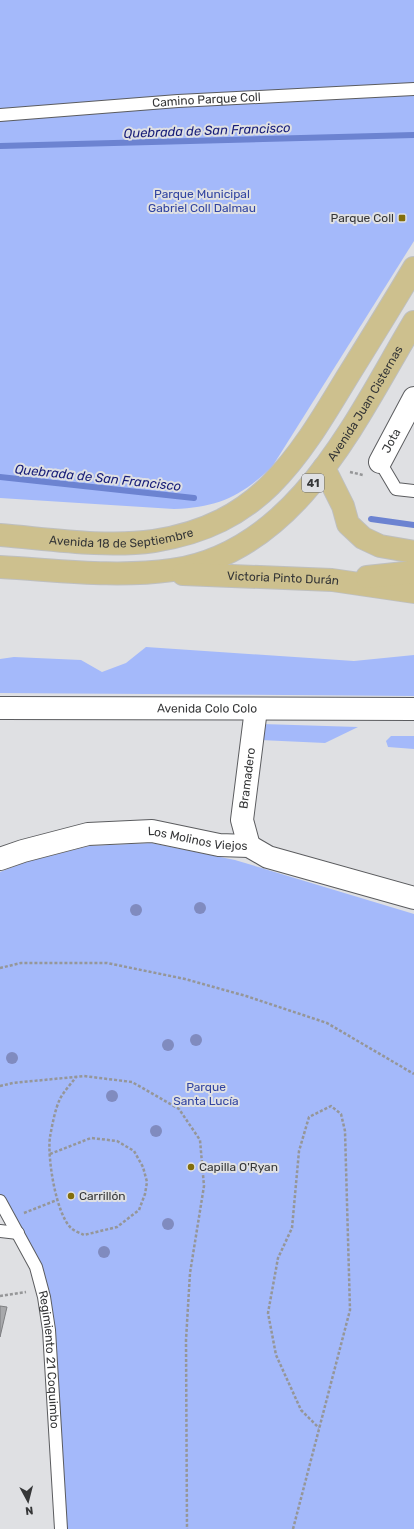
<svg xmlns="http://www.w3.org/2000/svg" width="414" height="1529" viewBox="0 0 414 1529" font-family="Rubik,sans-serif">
<rect width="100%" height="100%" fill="#dfe0e3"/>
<g fill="#a4b9fa">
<path d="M 0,0 L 414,0 L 414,241 L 272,467 C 240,497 218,507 174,509 L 0,498 Z"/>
<polygon points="146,647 354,661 414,655 414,696 0,693 0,659 14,657 81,660 102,672 126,663"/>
<polygon points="262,724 358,727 325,743 260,740"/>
<polygon points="391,736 414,736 414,749 388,747 386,741"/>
<polygon points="151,843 235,860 414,914 414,1529 61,1529 44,1297 0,1201 0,872 26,862 89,846"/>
</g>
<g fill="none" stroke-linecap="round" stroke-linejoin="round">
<g stroke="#6c83d1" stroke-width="6">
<polyline points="0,146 414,135"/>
<polyline points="0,477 194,498"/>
<polyline points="371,519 414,525"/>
</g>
</g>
<polygon fill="#a7a8ab" stroke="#7e7f82" points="0,1306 7,1307 0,1337"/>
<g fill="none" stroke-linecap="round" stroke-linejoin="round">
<defs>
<g id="service">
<path id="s1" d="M 0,115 L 178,101 L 414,89"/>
<polyline points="380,462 396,489 414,491"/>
<path id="s2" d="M 0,1201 L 36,1267 L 44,1297 L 49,1330 L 61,1529"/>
<polyline points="0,1231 18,1233"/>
</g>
<g id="minor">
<path id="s3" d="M 380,462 L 414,398"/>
<path id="s4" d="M 249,846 L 242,820 L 256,709"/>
<path id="s5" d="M 0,859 L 23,851 L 88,834 L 152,831 L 219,845 L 249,846 L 268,857 L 414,898"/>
</g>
<g id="tertiary">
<path id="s6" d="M 0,708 L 414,709"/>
</g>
<g id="primary">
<polyline points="324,468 343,506 348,524 363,538 380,546 414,552"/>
<path id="s7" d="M 0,535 C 49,539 105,548 154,541 C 258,525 296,462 346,379 C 369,342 392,305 414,268"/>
<path id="s8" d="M 0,567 C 57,570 115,578 172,570 C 297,552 356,419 414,322"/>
<path id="s9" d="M 183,574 L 332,580 L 414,592"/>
<polyline points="367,577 414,572"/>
</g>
</defs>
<use href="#service" stroke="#5b5c5f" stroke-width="14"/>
<use href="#minor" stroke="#5b5c5f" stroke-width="24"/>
<use href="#tertiary" stroke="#5b5c5f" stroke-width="24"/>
<use href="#primary" stroke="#bebfbf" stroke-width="24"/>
<g stroke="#959698" stroke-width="2.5" stroke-dasharray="3 2" stroke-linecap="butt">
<polyline points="350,472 363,475"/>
<polyline points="0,968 21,963 107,963 185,979 246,996 327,1023 414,1074"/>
<polyline points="0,1086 13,1083 84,1076 132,1082 179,1109 200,1140 204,1186 190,1273 186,1340 187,1529"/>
<path d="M 50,1154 L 91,1138 L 117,1141 L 134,1151 L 143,1167 L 147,1182 L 145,1194 L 139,1210 L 117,1227 L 84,1235 C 80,1233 74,1231 71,1228 C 56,1214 47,1157 50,1137 C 52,1126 55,1109 60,1099 C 64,1091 71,1084 76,1077"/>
<polyline points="24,1213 57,1200"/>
<polyline points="0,1296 26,1292"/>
<polyline points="293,1529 350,1310 345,1131 341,1114 331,1106 309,1117 299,1151 292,1228 278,1258 268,1313 276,1355 301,1410 319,1428"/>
</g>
<use href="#service" stroke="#fff" stroke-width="12"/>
<use href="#minor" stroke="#fff" stroke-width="22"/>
<use href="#tertiary" stroke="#fff" stroke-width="22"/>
<use href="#primary" stroke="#cdc08e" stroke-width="22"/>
</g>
<g fill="#808bbf">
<circle cx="200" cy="908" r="6"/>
<circle cx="136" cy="910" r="6"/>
<circle cx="196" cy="1040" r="6"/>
<circle cx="168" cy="1045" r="6"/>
<circle cx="12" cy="1058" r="6"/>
<circle cx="112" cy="1096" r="6"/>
<circle cx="156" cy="1131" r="6"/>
<circle cx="168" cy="1224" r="6"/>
<circle cx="104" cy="1252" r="6"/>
</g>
<g fill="#836e0b" stroke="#dfe0e3" stroke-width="1.5">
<rect x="398" y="214" width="8" height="8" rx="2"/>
<circle cx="191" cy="1167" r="4"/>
<circle cx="71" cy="1196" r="4"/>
</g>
<g text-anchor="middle" stroke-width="4" stroke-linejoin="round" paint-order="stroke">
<rect fill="#dfe0e3" stroke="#68696b" stroke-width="1" x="302" y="474" width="22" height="18" rx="3"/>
<g font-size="11" font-weight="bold" fill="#353637">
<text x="313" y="487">41</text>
</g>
<g font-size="12" fill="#353637" stroke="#dfe0e3">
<text dy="4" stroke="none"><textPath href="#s1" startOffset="207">Camino Parque Coll</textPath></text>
<text dy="4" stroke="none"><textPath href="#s8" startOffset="437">Avenida Juan Cisternas</textPath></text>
<text dy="4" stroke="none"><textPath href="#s3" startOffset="24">Jota</textPath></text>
<text dy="4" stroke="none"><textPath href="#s7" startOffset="122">Avenida 18 de Septiembre</textPath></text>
<text dy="4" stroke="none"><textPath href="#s9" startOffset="100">Victoria Pinto Durán</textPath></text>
<text dy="4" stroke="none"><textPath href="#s6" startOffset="207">Avenida Colo Colo</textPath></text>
<text dy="4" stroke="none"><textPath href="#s4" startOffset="69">Bramadero</textPath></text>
<text dy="4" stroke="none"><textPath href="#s5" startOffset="202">Los Molinos Viejos</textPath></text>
<text dy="4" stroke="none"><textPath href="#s2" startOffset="169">Regimiento 21 Coquimbo</textPath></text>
</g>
<g font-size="12" fill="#3245a1" stroke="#dfe0e3">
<text x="202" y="198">Parque Municipal<tspan x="202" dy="14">Gabriel Coll Dalmau</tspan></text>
<text x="206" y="1091">Parque<tspan x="206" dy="14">Santa Lucía</tspan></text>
</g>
<g font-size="12" fill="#353637" stroke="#dfe0e3" text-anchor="start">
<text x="394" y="222" text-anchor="end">Parque Coll</text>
<text x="199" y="1171">Capilla O'Ryan</text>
<text x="79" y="1200">Carrillón</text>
</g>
<g font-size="13" font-style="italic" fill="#161c77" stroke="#dfe0e3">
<text transform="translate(207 130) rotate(-2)" y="5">Quebrada de San Francisco</text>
<text transform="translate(98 477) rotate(6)" y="5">Quebrada de San Francisco</text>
</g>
</g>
<g transform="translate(28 1501) rotate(173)" stroke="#dfe0e3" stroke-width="3" paint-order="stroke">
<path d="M0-3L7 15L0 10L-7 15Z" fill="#353637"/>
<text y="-6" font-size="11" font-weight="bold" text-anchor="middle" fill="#353637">N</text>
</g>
</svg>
